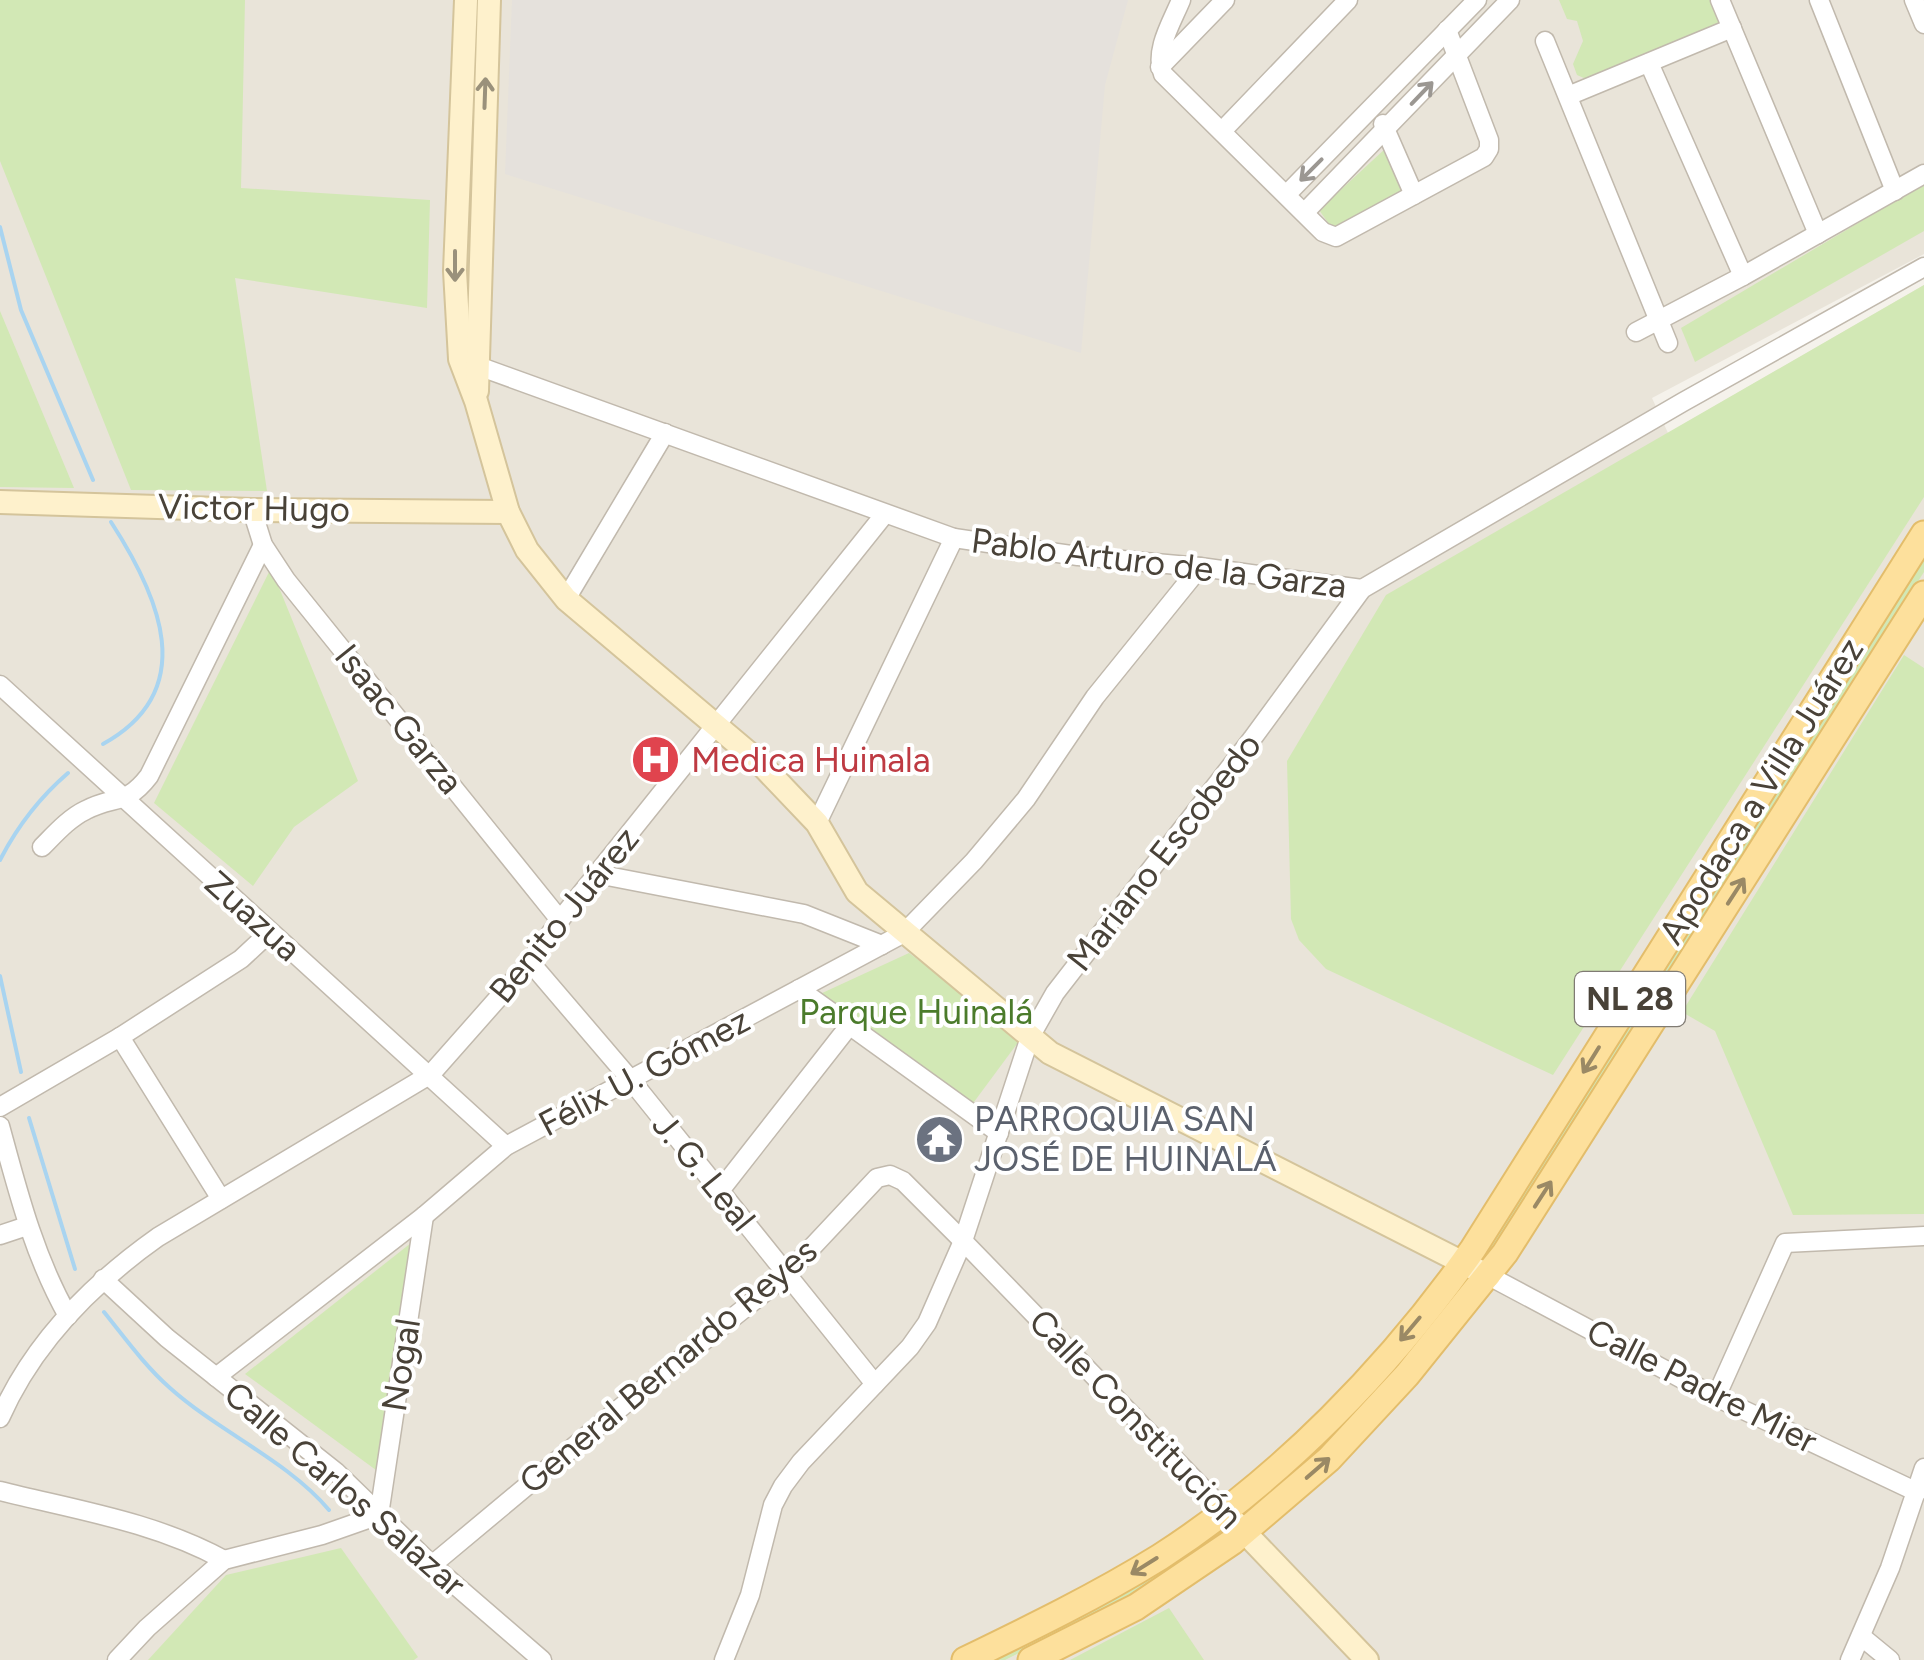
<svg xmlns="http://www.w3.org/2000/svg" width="1924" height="1660" viewBox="0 0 1924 1660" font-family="Figtree,sans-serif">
<rect width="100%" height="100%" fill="#f5f2eb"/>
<polygon fill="#e9e4d9" points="0,0 1924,0 1924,254 1652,398 1668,433 1924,285 1924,1660 0,1660"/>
<polygon fill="#e5e1dc" points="512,0 1128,0 1105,85 1081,353 505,174"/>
<g fill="#d2e8b5">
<polygon points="0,0 245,0 241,188 430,200 427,308 235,278 267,491 131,490 0,161"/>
<polygon points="1559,0 1715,0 1726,24 1586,79 1577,75 1573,64 1583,41 1577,21 1567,19"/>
<polygon points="1386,148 1405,189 1334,231 1319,210"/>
<polygon points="1924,184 1924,231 1695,362 1681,328"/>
<polygon points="1924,285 1924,497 1553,1075 1326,969 1299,940 1291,919 1287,761 1386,595"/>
<polygon points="0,311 74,488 0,487"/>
<polygon points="1924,552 1924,572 1492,1252 1483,1257"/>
<polygon points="271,568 358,781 294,827 253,886 154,803"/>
<polygon points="1904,655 1924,668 1924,1214 1793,1215 1715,1031 1682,1012"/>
<polygon points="909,953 1022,1037 971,1106 820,994"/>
<polygon points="411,1243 380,1473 245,1374"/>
<polygon points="1220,1529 1222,1532 1168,1572 1096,1615 1005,1660 983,1660"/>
<polygon points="341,1548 418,1657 414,1660 148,1660 226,1575"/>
<polygon points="1169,1608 1204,1660 1070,1660"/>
</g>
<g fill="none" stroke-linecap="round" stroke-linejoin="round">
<g stroke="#a9d4f0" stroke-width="4">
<polyline points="0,227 21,310 93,480"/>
<path d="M 103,744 C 201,690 159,596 111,522"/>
<path d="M 0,860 C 17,827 39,798 68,773"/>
<polyline points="0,976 21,1072"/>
<polyline points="29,1118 75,1269"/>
<path d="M 104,1312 C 125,1338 145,1366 170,1388 C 219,1432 288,1461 329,1510"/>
</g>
<defs>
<g id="street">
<path d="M 1181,0 C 1172,22 1154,50 1163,74 L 1323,232 L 1336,237 L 1484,157 L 1489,149 L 1489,140 L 1447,30"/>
<polyline points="1720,0 1818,234"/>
<polyline points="1819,0 1895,191"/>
<polyline points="1914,0 1924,24"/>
<polyline points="1545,41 1668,343"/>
<polyline points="1649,63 1743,276"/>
<polyline points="1160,67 1225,0"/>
<polyline points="1568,96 1732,28"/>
<polyline points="1383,124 1414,195"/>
<polyline points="1223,130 1348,0"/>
<polyline points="1287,194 1477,0"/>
<polyline points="1305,212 1510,0"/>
<polyline points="1636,332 1743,276 1924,174"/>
<polyline points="467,362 954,538 1078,556 1200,567 1362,589"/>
<polyline points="252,510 263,545 286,580 560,920"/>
<polyline points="566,599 665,433"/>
<polyline points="0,685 506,1146"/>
<polyline points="817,823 954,538"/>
<path d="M 42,847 C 55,834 69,818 86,810 C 115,795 126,806 149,776 L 263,545"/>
<polyline points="597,874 804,914 882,945"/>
<polyline points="530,962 630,1079 875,1384"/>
<polyline points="799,989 999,1133"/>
<polyline points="120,1037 221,1199"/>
<polyline points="0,1107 120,1037 241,959 270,932"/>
<path d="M 0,1126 C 18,1192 34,1256 68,1316"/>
<polyline points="719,1192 849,1026"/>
<polyline points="0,1235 27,1226"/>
<polyline points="1489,1276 1716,1397 1917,1492"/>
<polyline points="103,1279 167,1338 336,1472 432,1565 542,1660"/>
<polyline points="216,1377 424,1216 506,1146 904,933 974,861 1026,799 1095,697 1200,567"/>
<polyline points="1716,1397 1785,1243 1924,1236"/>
<path d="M 0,1418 C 33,1343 93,1283 158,1237 L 431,1074 L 530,962 L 560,920 L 884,515"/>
<path d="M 0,1491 C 76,1510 155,1522 224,1560"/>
<polyline points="379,1515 424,1216"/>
<polyline points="432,1565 631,1399 786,1275 877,1178 890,1175 903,1181 963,1241 1224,1510"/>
<polyline points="1862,1637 1890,1660"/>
<polyline points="117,1660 147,1628 224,1560 322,1535 379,1515"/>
<polyline points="724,1660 750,1595 773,1505 783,1486 801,1462 910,1347 927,1323 963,1241 1030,1037 1055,993 1252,739 1362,589 1683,402 1924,267"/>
<polyline points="1850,1660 1890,1568 1924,1468"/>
</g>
<g id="secondary">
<polyline points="466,0 455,271 460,359 476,401 508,512 527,550 566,599 757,760 817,823 857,892 1050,1053 1489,1276"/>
<polyline points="477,391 489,0"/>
<polyline points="0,502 252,510 508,512"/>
<polyline points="1231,1518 1367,1660"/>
</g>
<g id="primary">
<path d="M 965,1660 C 1031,1628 1097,1596 1160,1557 C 1280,1480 1391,1366 1473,1249 L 1924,534"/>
<polyline points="1031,1660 1136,1607 1232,1542 1329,1459 1407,1375 1505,1253 1924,594"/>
</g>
</defs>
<use href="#street" stroke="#c1b9ad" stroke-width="21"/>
<use href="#secondary" stroke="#d4c49b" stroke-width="26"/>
<use href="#primary" stroke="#e3bd6b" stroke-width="29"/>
<use href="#street" stroke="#fff" stroke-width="18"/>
<use href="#secondary" stroke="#fef1cc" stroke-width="22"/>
<use href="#primary" stroke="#fde09c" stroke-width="25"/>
</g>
<defs><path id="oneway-shaft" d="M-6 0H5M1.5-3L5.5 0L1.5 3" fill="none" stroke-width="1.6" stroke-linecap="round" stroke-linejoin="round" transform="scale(2.5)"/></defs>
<g stroke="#9a917b">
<use href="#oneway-shaft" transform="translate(485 93) rotate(-88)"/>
<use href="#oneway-shaft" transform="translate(455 266) rotate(90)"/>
</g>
<g stroke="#9b9792">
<use href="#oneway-shaft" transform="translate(1422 93) rotate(-46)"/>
<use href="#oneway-shaft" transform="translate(1311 170) rotate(135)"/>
</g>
<g stroke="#9a8965">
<use href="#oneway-shaft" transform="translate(1736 891) rotate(-57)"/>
<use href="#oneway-shaft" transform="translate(1591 1060) rotate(122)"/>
<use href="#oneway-shaft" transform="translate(1543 1194) rotate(-57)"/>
<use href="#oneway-shaft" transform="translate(1410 1329) rotate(130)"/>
<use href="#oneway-shaft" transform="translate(1318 1468) rotate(-41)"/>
<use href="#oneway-shaft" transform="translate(1144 1566) rotate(148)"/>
</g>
<defs>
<symbol id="hospital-disc" viewBox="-11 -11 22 22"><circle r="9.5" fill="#e0444e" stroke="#fff"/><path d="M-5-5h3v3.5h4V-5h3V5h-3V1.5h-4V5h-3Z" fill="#fff"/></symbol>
<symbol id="temple-disc" viewBox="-11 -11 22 22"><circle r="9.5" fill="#6b7280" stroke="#fff"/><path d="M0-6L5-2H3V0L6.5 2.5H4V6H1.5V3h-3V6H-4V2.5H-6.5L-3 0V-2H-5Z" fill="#fff"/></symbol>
</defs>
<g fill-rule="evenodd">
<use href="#hospital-disc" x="628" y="732" width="55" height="55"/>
<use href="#temple-disc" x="912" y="1112" width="55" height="55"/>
</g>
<g text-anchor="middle" stroke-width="8" stroke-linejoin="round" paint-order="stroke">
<rect fill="#fff" stroke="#807b74" stroke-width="2.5" x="1575" y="972" width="110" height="54" rx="8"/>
<g font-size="32" font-weight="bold" fill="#494238">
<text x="1630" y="1010">NL 28</text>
</g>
<g font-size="35" fill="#494238" stroke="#fff">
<text transform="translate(254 508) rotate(1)" y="12">Victor Hugo</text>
<text transform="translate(1159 563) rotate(7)" y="12">Pablo Arturo de la Garza</text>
<text transform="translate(399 719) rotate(51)" y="12">Isaac Garza</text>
<text transform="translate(1761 791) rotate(-58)" y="12">Apodaca a Villa Juárez</text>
<text transform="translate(1164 852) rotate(-52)" y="12">Mariano Escobedo</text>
<text transform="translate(564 915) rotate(-51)" y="12">Benito Juárez</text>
<text transform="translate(253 916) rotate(42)" y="12">Zuazua</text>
<text transform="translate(644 1072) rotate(-28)" y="12">Félix U. Gómez</text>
<text transform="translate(704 1172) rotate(51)" y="12">J. G. Leal</text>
<text transform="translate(401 1365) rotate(-81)" y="12">Nogal</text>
<text transform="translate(668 1366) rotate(-40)" y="12">General Bernardo Reyes</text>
<text transform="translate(1702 1386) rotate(27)" y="12">Calle Padre Mier</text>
<text transform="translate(1136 1419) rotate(46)" y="12">Calle Constitución</text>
<text transform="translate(345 1489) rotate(41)" y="12">Calle Carlos Salazar</text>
</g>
<g font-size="35" fill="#be3a42" stroke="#fff" text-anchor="start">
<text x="691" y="772">Medica Huinala</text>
</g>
<g font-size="35" fill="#4b7b2b" stroke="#fff">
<text x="916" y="1024">Parque Huinalá</text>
</g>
<g font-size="35" fill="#5b616d" stroke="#fff" text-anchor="start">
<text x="974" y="1131">PARROQUIA SAN<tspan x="974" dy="40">JOSÉ DE HUINALÁ</tspan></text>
</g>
</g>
</svg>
